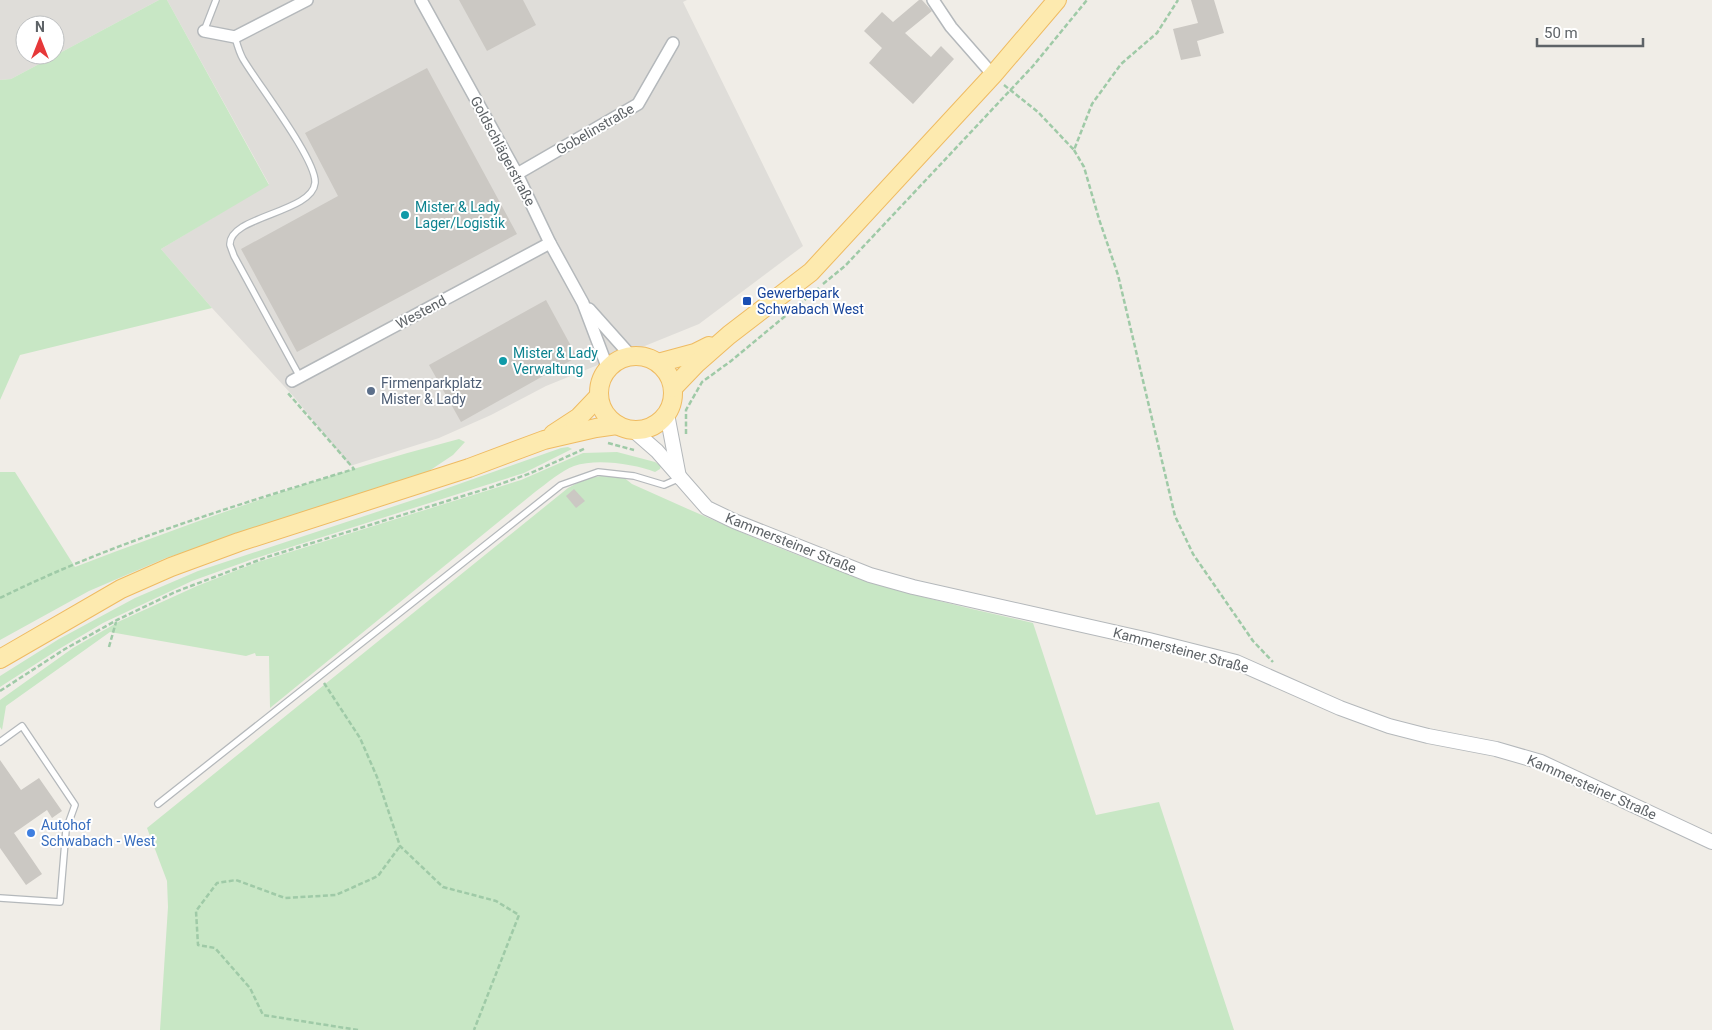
<svg xmlns="http://www.w3.org/2000/svg" width="1712" height="1030" viewBox="0 0 1712 1030" font-family="Roboto,sans-serif">
<rect width="100%" height="100%" fill="#f0ede7"/>
<g fill="#dfddd9" fill-rule="evenodd">
<path d="M 0,0 L 159,0 L 11,79 L 0,80 ZM 25,25 L 55,25 L 55,55 L 25,55 Z"/>
<polygon points="167,0 687,0 683,2 803,246 699,324 546,386 491,415 439,438 350,466 295,398 212,308 161,249 269,184"/>
</g>
<g fill="#c8e7c5">
<polygon points="159,0 167,0 269,185 161,249 212,308 20,355 0,400 0,80 11,79"/>
<path d="M 459,439 L 465,442 L 453,455 L 429,471 L 362,495 L 166,558 L 89,591 L 0,640 L 0,472 L 15,472 L 75,567 C 201,519 329,473 459,439 Z"/>
<polygon points="568,447 572,449 524,473 253,559 192,581 103,623 59,649 0,687 0,676 59,639 135,598 198,571 425,496 561,448"/>
<path d="M 617,452 L 655,462 L 661,466 L 660,469 L 655,472 C 635,464 596,458 574,466 C 562,470 546,484 535,492 L 270,708 L 269,656 L 256,656 L 255,653 L 246,656 L 110,632 L 6,706 L 2,730 L 0,727 L 0,700 L 73,648 L 120,621 L 197,586 L 258,562 L 521,480 L 583,453 Z"/>
<path d="M 601,476 L 623,477 L 632,484 C 719,523 805,562 896,589 C 941,603 987,612 1033,623 L 1096,815 L 1159,802 L 1234,1030 L 160,1030 L 168,907 L 167,881 L 147,828 L 568,488 L 585,479 Z"/>
</g>
<g fill="#cbc8c3">
<polygon points="459,0 523,0 536,25 487,51"/>
<polygon points="919,0 922,0 932,11 905,33 931,57 941,46 954,59 913,104 869,63 882,48 864,31 882,12 893,22"/>
<polygon points="1191,0 1214,0 1224,33 1197,41 1201,56 1181,60 1173,29 1198,23"/>
<polygon points="427,68 517,234 297,352 241,249 338,196 305,133"/>
<polygon points="546,300 577,357 461,422 429,365"/>
<polygon points="574,489 585,501 576,508 566,496"/>
<polygon points="0,760 21,790 39,778 62,811 52,818 47,810 14,833 42,874 26,885 0,848"/>
</g>
<g fill="none" stroke-linecap="round" stroke-linejoin="round">
<defs>
<g id="service">
<polyline points="204,31 216,0"/>
<path d="M 235,37 C 237,44 239,52 243,59 C 257,83 317,160 315,183 C 312,213 228,216 230,245 C 231,248 233,253 234,256 L 300,377"/>
<polyline points="0,742 22,726 75,805 66,830 60,902 0,898"/>
<polyline points="158,804 561,485 598,472 634,476 664,485 680,478"/>
</g>
<g id="minor">
<polyline points="421,0 517,174 550,243 583,303 608,369"/>
<polyline points="933,0 951,27 993,75"/>
<polyline points="204,31 235,37 307,0"/>
<polyline points="517,174 638,104 673,43"/>
<polyline points="589,309 631,356"/>
<polyline points="292,381 550,243"/>
</g>
<g id="tertiary">
<polyline points="667,414 679,477"/>
<polyline points="633,430 657,451 707,508 734,521 870,575 913,587 1149,640 1236,662 1340,708 1389,726 1428,736 1496,749 1541,762 1712,842"/>
</g>
<g id="primary">
<circle cx="636" cy="393" r="37"/>
<polyline points="658,363 695,353 709,346"/>
<polyline points="673,388 696,364 729,335 811,272 993,75 1057,0"/>
<polyline points="553,434 579,417 599,396"/>
<polyline points="0,659 121,589 171,567 239,542 469,468 544,440 596,428 617,425"/>
</g>
</defs>
<use href="#service" stroke="#b4b8bb" stroke-width="8"/>
<use href="#minor" stroke="#b4b8bb" stroke-width="14"/>
<use href="#tertiary" stroke="#b4b8bb" stroke-width="16"/>
<use href="#primary" stroke="#efbb62" stroke-width="20"/>
<g stroke="#9fcaa7" stroke-width="2.5" stroke-dasharray="5 2.5" stroke-linecap="butt">
<polyline points="1004,85 1038,112 1074,150 1092,104 1121,64 1157,33 1178,0"/>
<polyline points="1074,150 1084,167 1099,219 1118,275 1175,516 1193,554 1253,641 1273,662"/>
<polyline points="823,284 845,266 1033,66 1087,0"/>
<polyline points="686,434 686,410 702,382 731,361 819,288"/>
<polyline points="608,443 634,450"/>
<path d="M 0,598 C 113,542 234,506 354,469 L 287,392"/>
<polyline points="109,647 116,622"/>
<polyline points="324,683 360,738 377,777 400,846 443,887 496,901 519,915 474,1030"/>
<polyline points="0,691 65,649 117,620 175,592 267,557 492,487 531,473 586,448"/>
<polyline points="358,1030 263,1015 250,988 215,948 198,945 196,911 217,883 236,880 285,898 336,895 378,876 400,846"/>
</g>
<use href="#service" stroke="#fff" stroke-width="5.5"/>
<use href="#minor" stroke="#fff" stroke-width="11"/>
<use href="#tertiary" stroke="#fff" stroke-width="14"/>
<use href="#primary" stroke="#fdeaaf" stroke-width="18"/>
</g>
<g fill="#0f9aa8" stroke="#fff" stroke-width="2">
<circle cx="405" cy="215" r="5"/>
<circle cx="503" cy="361" r="5"/>
</g>
<rect fill="#1a4fb4" stroke="#fff" stroke-width="2" x="742" y="296" width="10" height="10" rx="2.5"/>
<circle fill="#5c6f8a" stroke="#fff" stroke-width="2" cx="371" cy="391" r="5"/>
<circle fill="#3f7fe0" stroke="#fff" stroke-width="2" cx="31" cy="833" r="5"/>
<g text-anchor="middle" stroke-width="4" stroke-linejoin="round" paint-order="stroke">
<g font-size="14" fill="#5e6367" stroke="#fff">
<text transform="translate(595 129) rotate(-30)" y="5">Gobelinstraße</text>
<text transform="translate(503 151) rotate(62)" y="5">Goldschlägerstraße</text>
<text transform="translate(421 312) rotate(-28)" y="5">Westend</text>
<text transform="translate(791 543) rotate(22)" y="5">Kammersteiner Straße</text>
<text transform="translate(1181 650) rotate(15)" y="5">Kammersteiner Straße</text>
<text transform="translate(1592 787) rotate(24)" y="5">Kammersteiner Straße</text>
</g>
<g font-size="14" fill="#0d838f" stroke="#fff" text-anchor="start">
<text x="415" y="212">Mister &amp; Lady<tspan x="415" dy="16">Lager/Logistik</tspan></text>
<text x="513" y="358">Mister &amp; Lady<tspan x="513" dy="16">Verwaltung</tspan></text>
</g>
<g font-size="14" fill="#164399" stroke="#fff" text-anchor="start">
<text x="757" y="298">Gewerbepark<tspan x="757" dy="16">Schwabach West</tspan></text>
</g>
<g font-size="14" fill="#4e5e75" stroke="#fff" text-anchor="start">
<text x="381" y="388">Firmenparkplatz<tspan x="381" dy="16">Mister &amp; Lady</tspan></text>
</g>
<g font-size="14" fill="#366cbe" stroke="#fff" text-anchor="start">
<text x="41" y="830">Autohof<tspan x="41" dy="16">Schwabach - West</tspan></text>
</g>
</g>
<g transform="translate(40 40)"><circle r="24" fill="#ffffff" stroke="#bfc1c2"/>
<path d="M0-4L9 19L0 12L-9 19Z" fill="#e63839"/>
<text y="-8" font-size="14" font-weight="bold" text-anchor="middle" fill="#5e6367">N</text>
</g>
<path d="M1537 38v8h106v-8" fill="none" stroke="#5e6367" stroke-width="2.5"/>
<text x="1544" y="38" font-size="15" fill="#5e6367" stroke="#ffffff" stroke-width="4" paint-order="stroke">50 m</text>
</svg>
